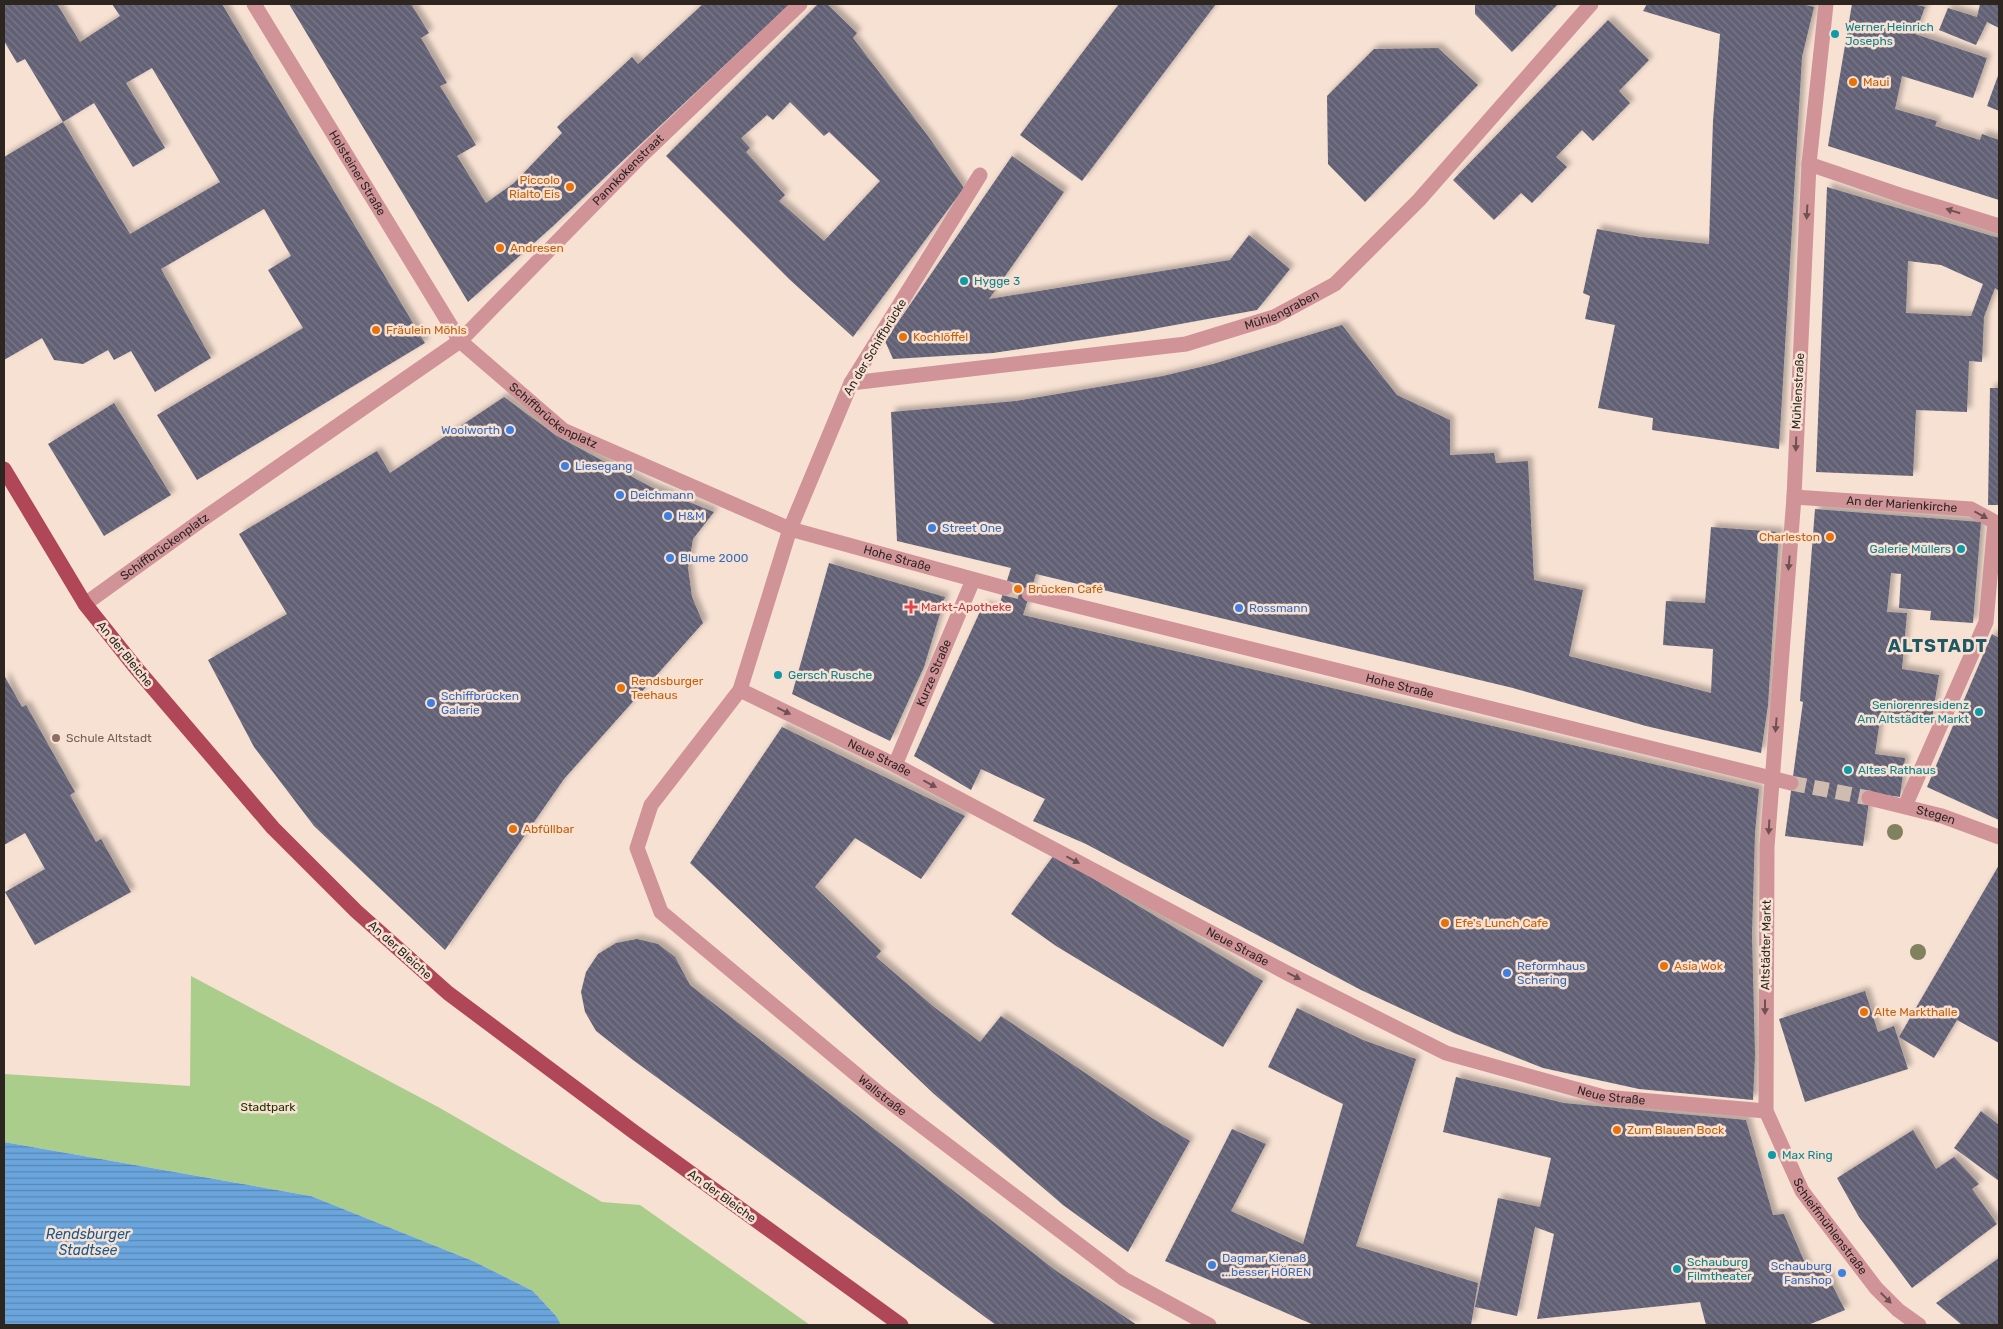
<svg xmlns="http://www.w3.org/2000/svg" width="2003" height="1329" viewBox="0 0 2003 1329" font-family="Rubik,sans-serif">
<defs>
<pattern id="water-rules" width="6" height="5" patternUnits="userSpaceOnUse" patternTransform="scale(1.25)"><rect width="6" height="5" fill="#6aa6dd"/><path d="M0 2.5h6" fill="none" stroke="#5887b3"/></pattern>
<pattern id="building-back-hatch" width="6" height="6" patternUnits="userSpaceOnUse" patternTransform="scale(1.25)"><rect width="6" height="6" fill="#626175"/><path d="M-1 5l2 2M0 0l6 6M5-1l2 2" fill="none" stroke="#7a7887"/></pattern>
<filter id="shadow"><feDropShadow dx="4.5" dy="-4.5" stdDeviation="2.5" flood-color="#0004"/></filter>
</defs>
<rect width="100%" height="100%" fill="#f7e1d3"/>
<polygon fill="#abcd8c" points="191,976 440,1108 602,1202 640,1205 810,1325 561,1325 557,1317 533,1291 473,1261 311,1196 4,1142 4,1074 190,1086"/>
<polygon fill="url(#water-rules)" points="4,1142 311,1196 473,1261 533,1291 557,1317 561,1325 4,1325"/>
<g fill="url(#building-back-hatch)" fill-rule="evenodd" filter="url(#shadow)">
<polygon points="4,4 57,4 80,42 120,16 112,4 222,4 425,343 197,480 157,415 303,328 268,270 291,256 264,209 161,269 211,358 155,392 131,351 114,360 108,350 83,364 54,360 42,338 4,360 4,157 63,122 130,234 220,182 152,68 126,83 165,148 133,167 94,103 63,122 25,59 17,63 4,41"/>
<polygon points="289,4 411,4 429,33 421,38 447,83 440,86 476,145 457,156 486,203 514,183 562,133 557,127 632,57 638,64 703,4 790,4 552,227 468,302"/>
<path d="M 818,4 L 827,4 L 857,33 L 853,38 L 928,136 L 964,188 L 853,337 L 789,279 L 666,156 ZM 790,102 L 824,136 L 829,132 L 880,181 L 824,241 L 779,201 L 785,195 L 746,152 L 750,148 L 741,138 L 767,115 L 773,120 Z"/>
<polygon points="1119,4 1216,4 1082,181 1020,135"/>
<polygon points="1475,4 1558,4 1512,52 1475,14"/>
<polygon points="1647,4 1802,4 1814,7 1802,57 1779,449 1652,430 1653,418 1598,408 1615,325 1585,319 1590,296 1583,293 1597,229 1641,237 1709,244 1713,121 1720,34 1643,11"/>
<polygon points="1852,4 1913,4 1925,7 1915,34 1987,58 1973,98 1902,76 1895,109 1937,121 1935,126 1980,140 1982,134 1999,140 1999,200 1828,146"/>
<polygon points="1980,4 1999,4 1999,28 1987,22 1976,45 1939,30 1948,8 1977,17"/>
<polygon points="1608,20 1649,60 1619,91 1630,103 1593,141 1582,130 1556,157 1567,167 1532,203 1521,193 1494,220 1453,180"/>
<polygon points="1438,48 1478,85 1365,202 1328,164 1327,96 1374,49"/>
<polygon points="1999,73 1999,111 1987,106"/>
<polygon points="1012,156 1064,192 989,299 1230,260 1249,235 1290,269 1257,310 1142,331 993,353 893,359 885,341"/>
<path d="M 1827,187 L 1999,238 L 1999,291 L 1995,288 L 1984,317 L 1982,362 L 1969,361 L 1967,412 L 1916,410 L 1913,476 L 1816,472 ZM 1908,261 L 1941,265 L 1983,284 L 1971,316 L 1906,313 Z"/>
<polygon points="1342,325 1397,395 1450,420 1450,455 1494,453 1496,463 1528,461 1534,580 1583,590 1569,656 1711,693 1713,649 1663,645 1666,601 1705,603 1711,527 1779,532 1768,705 1761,753 1646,726 1513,688 1036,574 1023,615 1759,789 1755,833 1752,935 1755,1055 1753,1100 1639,1089 1543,1068 1454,1033 1361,990 1086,844 1033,821 1045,799 981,769 971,790 914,756 983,605 998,609 1011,568 897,541 891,412 1016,401 1163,376 1213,364"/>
<polygon points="1990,388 1999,388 1999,505 1988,505"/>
<polygon points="504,397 557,436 651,487 714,512 693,539 688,568 692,597 703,623 564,779 445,950 314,826 254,747 208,660 287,614 239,534 377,451 390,473"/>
<polygon points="114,403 171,495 104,536 48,444"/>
<polygon points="1815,509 1981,522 1973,623 1930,620 1931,611 1899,608 1901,574 1891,573 1887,612 1907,613 1902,669 1939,675 1932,719 1881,712 1875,754 1905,758 1900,797 1870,793 1863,846 1785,836 1803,702 1800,701"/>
<polygon points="829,563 945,597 924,667 890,741 792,694"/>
<polygon points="1992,634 1999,638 1999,820 1927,787"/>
<polygon points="4,675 22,707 26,705 75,792 70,795 96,842 101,839 131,892 35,945 5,892 45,869 25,833 4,845"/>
<polygon points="782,727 965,816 921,879 855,838 815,887 881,951 876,957 934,1007 980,1042 1001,1016 1152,1118 1190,1141 1128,1252 1063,1205 934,1094 690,863"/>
<polygon points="1054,855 1263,981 1223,1047 1056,946 1011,914"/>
<polygon points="1999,865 1999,1043 1957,1020 1934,1058 1899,1037"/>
<polygon points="637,939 658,944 675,957 690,985 1055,1270 1137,1325 996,1325 633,1060 596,1031 585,1012 581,992 586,972 598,954 616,943"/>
<polygon points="1865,991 1878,1032 1894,1026 1908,1069 1805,1102 1779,1019"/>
<polygon points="1297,1008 1363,1040 1416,1059 1356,1246 1478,1283 1471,1325 1314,1325 1165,1261 1232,1129 1266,1144 1231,1211 1303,1244 1343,1104 1268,1067"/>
<polygon points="1456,1077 1564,1103 1746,1120 1773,1215 1784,1214 1808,1270 1824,1269 1845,1310 1808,1325 1706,1325 1700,1302 1537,1319 1554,1234 1535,1227 1517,1316 1475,1307 1498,1198 1540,1207 1551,1158 1443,1132"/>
<polygon points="1981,1111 1999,1125 1999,1181 1954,1148"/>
<polygon points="1913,1130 1936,1169 1954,1157 1979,1184 1972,1189 1997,1224 1912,1288 1859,1217 1837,1178"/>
<polygon points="1999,1258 1999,1325 1962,1325 1936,1303"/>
</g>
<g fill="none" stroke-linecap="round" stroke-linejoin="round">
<g stroke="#cfbbaf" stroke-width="15" stroke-dasharray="15 8" stroke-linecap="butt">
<polyline points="1005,588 1029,594"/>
<polyline points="1791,783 1869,798"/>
</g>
<g stroke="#cf9398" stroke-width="15">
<path id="s1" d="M 254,4 L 460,341 L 563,430 L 790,529 L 1005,588"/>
<path id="s2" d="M 1826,4 L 1809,164 L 1794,497 L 1767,847 L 1766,1111 L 1802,1191 L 1876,1288 L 1898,1310 L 1919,1325"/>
<polyline points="1809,164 1903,196 1999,226"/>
<path id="s3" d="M 980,175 L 851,383 L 790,529 L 740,690 L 651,805 L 637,848 L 661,912 L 881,1095 L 1124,1279 L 1209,1325"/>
<path id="s4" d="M 851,383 L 1186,344 L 1274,317 L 1335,284 L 1419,200 L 1591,4"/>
<path id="s5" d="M 1794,497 L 1971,509 L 1995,522 L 1986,622 L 1905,806"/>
<path id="s6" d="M 1029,594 L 1791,783"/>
<path id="s7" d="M 85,604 L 203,519 L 460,341 L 641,156 L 800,4"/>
<path id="s8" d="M 740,690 L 895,765 L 1289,974 L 1446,1053 L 1604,1097 L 1766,1111"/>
<path id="s9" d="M 895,765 L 973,580"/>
<path id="s10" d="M 1869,798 L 1942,816 L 1999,837"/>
</g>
<polyline stroke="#b04758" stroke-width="15" points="4,469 85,604 136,668 273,828 356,911 448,993 634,1132 901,1325"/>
</g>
<g fill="#7f815f">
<circle cx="1895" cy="832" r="8"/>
<circle cx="1918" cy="952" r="8"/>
</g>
<defs><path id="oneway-solid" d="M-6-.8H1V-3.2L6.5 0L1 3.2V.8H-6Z" transform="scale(1.25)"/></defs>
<g fill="#6e5150">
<use href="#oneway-solid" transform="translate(1953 211) rotate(-163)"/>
<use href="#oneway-solid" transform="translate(1807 212) rotate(93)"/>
<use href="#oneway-solid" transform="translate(1796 444) rotate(92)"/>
<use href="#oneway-solid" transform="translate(1981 515) rotate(29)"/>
<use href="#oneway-solid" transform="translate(1789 563) rotate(95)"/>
<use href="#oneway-solid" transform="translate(784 711) rotate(26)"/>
<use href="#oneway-solid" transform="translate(1776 725) rotate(95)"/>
<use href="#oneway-solid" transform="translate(930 784) rotate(28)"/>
<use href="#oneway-solid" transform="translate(1769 827) rotate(93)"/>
<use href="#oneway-solid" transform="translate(1073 860) rotate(28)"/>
<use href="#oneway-solid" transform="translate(1294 976) rotate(27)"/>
<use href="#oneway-solid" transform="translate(1765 1007) rotate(90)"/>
<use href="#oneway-solid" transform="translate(1886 1298) rotate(45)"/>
</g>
<g fill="#0f9aa8" stroke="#f7e1d3" stroke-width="2">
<circle cx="1835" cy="34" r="5"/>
<circle cx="964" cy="281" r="5"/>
<circle cx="1961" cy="549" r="5"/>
<circle cx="778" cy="675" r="5"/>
<circle cx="1979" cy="712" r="5"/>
<circle cx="1848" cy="770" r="5"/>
<circle cx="1772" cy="1155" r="5"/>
<circle cx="1677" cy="1269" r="5"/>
</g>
<g fill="#e8710a" stroke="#f7e1d3" stroke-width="2">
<circle cx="1853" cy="82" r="5"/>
<circle cx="570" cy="187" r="5"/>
<circle cx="500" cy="248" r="5"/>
<circle cx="376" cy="330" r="5"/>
<circle cx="903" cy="337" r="5"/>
<circle cx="1830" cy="537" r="5"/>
<circle cx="1018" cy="589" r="5"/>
<circle cx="621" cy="688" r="5"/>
<circle cx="513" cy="829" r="5"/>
<circle cx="1445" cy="923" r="5"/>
<circle cx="1664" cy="966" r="5"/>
<circle cx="1864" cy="1012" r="5"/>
<circle cx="1617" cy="1130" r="5"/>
</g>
<g fill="#3f7fe0" stroke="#f7e1d3" stroke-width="2">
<circle cx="510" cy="430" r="5"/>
<circle cx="565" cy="466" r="5"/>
<circle cx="620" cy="495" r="5"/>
<circle cx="668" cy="516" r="5"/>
<circle cx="932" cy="528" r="5"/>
<circle cx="670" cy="558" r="5"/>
<circle cx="1239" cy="608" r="5"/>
<circle cx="431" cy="703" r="5"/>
<circle cx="1507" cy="973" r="5"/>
<circle cx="1212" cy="1265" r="5"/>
<circle cx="1842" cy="1273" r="5"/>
</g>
<path fill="#e0444e" stroke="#f7e1d3" stroke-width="2" d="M908.5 599.5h5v5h5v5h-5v5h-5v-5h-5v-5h5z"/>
<circle fill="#8d6e63" stroke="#f7e1d3" stroke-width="2" cx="56" cy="738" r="5"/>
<g text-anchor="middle" stroke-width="5" stroke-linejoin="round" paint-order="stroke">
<g font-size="12" fill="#0d838f" stroke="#f7e1d3" text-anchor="start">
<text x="1845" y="31">Werner Heinrich<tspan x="1845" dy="14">Josephs</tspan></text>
<text x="974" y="285">Hygge 3</text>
<text x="1951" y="553" text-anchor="end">Galerie Müllers</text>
<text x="788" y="679">Gersch Rusche</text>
<text x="1969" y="709" text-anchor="end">Seniorenresidenz<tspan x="1969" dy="14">Am Altstädter Markt</tspan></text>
<text x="1858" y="774">Altes Rathaus</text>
<text x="1782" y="1159">Max Ring</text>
<text x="1687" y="1266">Schauburg<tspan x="1687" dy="14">Filmtheater</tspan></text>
</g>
<g font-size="12" fill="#c56008" stroke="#f7e1d3" text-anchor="start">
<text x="1863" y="86">Maui</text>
<text x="560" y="184" text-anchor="end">Piccolo<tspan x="560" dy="14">Rialto Eis</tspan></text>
<text x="510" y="252">Andresen</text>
<text x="386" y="334">Fräulein Möhls</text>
<text x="913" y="341">Kochlöffel</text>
<text x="1820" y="541" text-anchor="end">Charleston</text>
<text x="1028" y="593">Brücken Café</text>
<text x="631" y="685">Rendsburger<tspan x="631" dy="14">Teehaus</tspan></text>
<text x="523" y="833">Abfüllbar</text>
<text x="1455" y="927">Efe's Lunch Cafe</text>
<text x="1674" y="970">Asia Wok</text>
<text x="1874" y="1016">Alte Markthalle</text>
<text x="1627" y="1134">Zum Blauen Bock</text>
</g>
<g font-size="12" fill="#2d2520" stroke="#f7e1d3">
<text dy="4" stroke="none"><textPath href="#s7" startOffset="698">Pannkokenstraat</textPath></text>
<text dy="4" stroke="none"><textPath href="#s1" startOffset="198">Holsteiner Straße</textPath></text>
<text dy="4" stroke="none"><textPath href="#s4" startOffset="439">Mühlengraben</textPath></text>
<text transform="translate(875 347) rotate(-59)" y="4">An der Schiffbrücke</text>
<text transform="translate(1798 391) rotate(-87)" y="4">Mühlenstraße</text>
<text dy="4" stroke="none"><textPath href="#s1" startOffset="515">Schiffbrückenplatz</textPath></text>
<text dy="4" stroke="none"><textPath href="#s5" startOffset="108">An der Marienkirche</textPath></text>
<text dy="4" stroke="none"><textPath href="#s7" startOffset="98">Schiffbrückenplatz</textPath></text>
<text dy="4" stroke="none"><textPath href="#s1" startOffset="890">Hohe Straße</textPath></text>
<text transform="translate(125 654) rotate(51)" y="4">An der Bleiche</text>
<text dy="4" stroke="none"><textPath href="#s9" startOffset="100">Kurze Straße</textPath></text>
<text dy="4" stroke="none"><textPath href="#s6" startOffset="382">Hohe Straße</textPath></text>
<text dy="4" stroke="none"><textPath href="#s8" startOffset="155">Neue Straße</textPath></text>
<text dy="4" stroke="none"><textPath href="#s10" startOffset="69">Stegen</textPath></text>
<text transform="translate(1766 945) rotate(-89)" y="4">Altstädter Markt</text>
<text dy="4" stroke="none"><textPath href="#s8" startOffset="560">Neue Straße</textPath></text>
<text transform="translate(400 950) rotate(42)" y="4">An der Bleiche</text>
<text dy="4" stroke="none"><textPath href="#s3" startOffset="1118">Wallstraße</textPath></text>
<text dy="4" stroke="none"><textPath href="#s8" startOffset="965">Neue Straße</textPath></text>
<text transform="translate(722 1196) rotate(36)" y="4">An der Bleiche</text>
<text dy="4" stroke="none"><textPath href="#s2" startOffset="1242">Schleifmühlenstraße</textPath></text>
</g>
<g font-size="12" fill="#366cbe" stroke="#f7e1d3" text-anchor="start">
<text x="500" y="434" text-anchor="end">Woolworth</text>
<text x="575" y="470">Liesegang</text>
<text x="630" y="499">Deichmann</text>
<text x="678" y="520">H&amp;M</text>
<text x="942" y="532">Street One</text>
<text x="680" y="562">Blume 2000</text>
<text x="1249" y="612">Rossmann</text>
<text x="441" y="700">Schiffbrücken<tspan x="441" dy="14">Galerie</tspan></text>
<text x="1517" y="970">Reformhaus<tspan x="1517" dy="14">Schering</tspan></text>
<text x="1222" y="1262">Dagmar Kienaß<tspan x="1222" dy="14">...besser HÖREN</tspan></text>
<text x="1832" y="1270" text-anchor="end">Schauburg<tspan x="1832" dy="14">Fanshop</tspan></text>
</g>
<g font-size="12" fill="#be3a42" stroke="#f7e1d3" text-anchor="start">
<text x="921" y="611">Markt-Apotheke</text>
</g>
<g font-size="12" fill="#785e54" stroke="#f7e1d3" text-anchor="start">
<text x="66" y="742">Schule Altstadt</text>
</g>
<g font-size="12" fill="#1c3200" stroke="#f7e1d3">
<text x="268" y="1111">Stadtpark</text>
</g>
<g font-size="14" font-style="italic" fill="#195a8e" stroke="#f7e1d3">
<text x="88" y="1239">Rendsburger<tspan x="88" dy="16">Stadtsee</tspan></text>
</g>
<g font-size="18" font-weight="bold" letter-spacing="1" fill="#205863" stroke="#f7e1d3">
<text x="1938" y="652">ALTSTADT</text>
</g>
</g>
<rect width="2003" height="1329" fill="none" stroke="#2d2520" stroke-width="10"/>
</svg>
